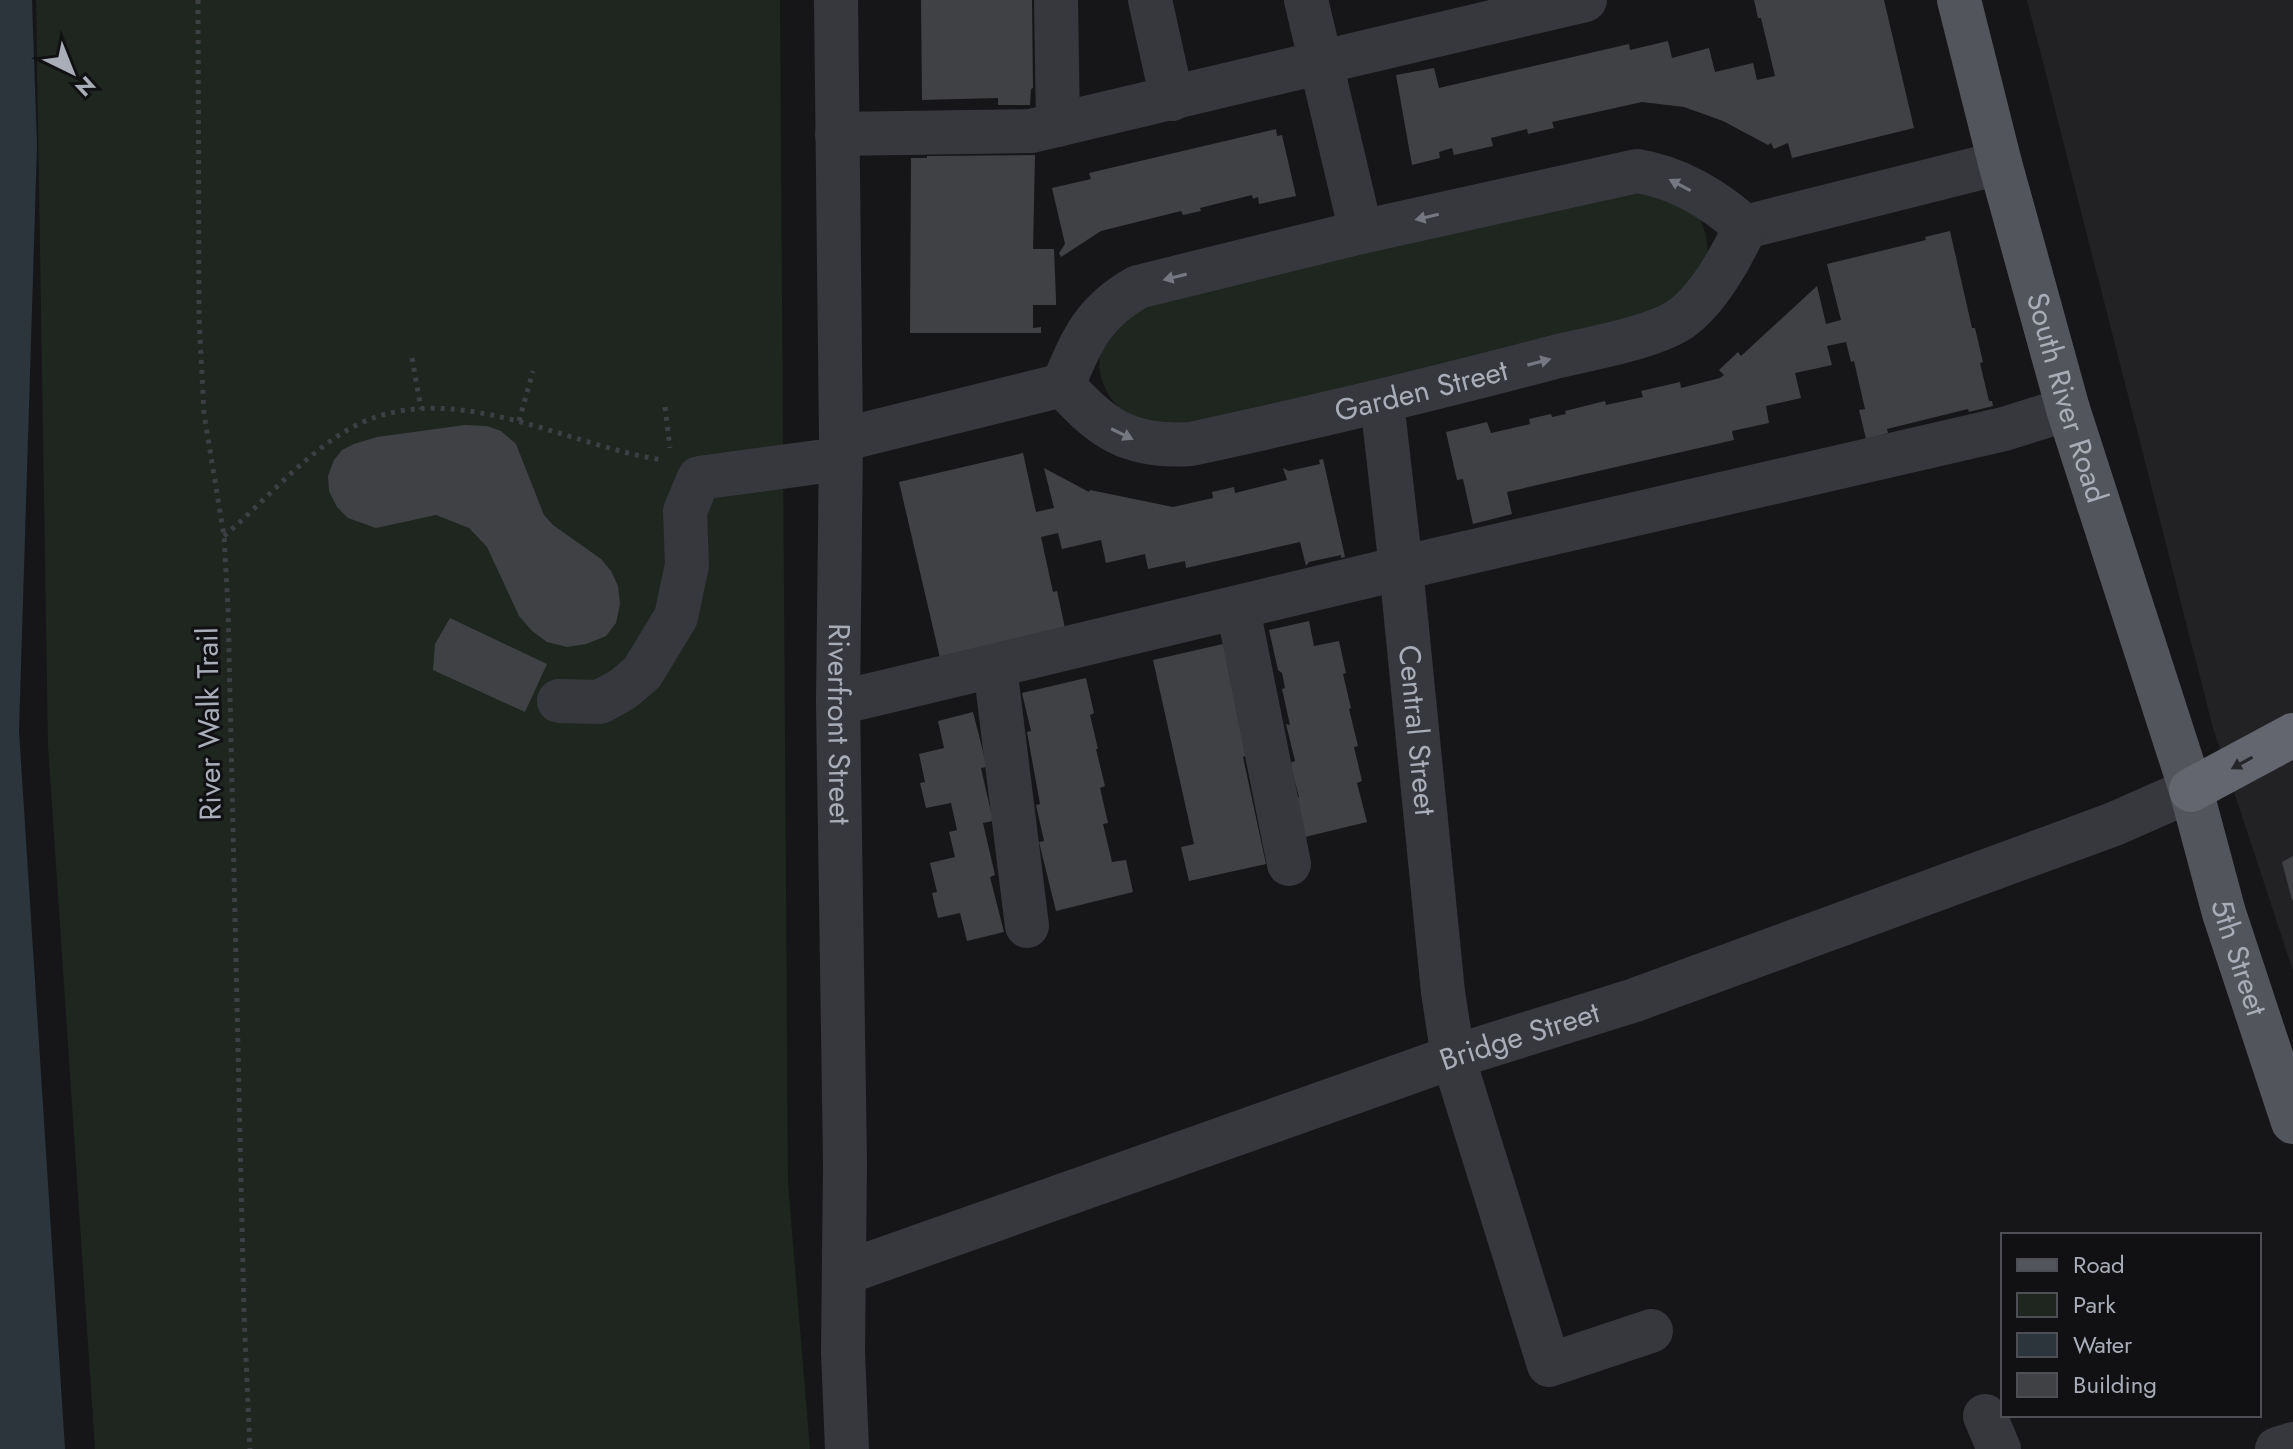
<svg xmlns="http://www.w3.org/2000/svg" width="2293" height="1449" viewBox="0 0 2293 1449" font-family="Jost,sans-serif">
<rect width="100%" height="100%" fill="#161618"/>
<polygon fill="#222225" points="2027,0 2293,0 2293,971 2213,728"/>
<g fill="#1e261f">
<polygon points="36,0 780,0 788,1183 810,1449 95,1449 48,746"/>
<path d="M 1634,181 L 1700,218 L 1706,235 L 1708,254 L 1677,309 L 1192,427 C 1178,427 1154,431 1141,424 C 1116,412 1093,381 1101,352 C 1104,337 1118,321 1126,308 Z"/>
</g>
<polygon fill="#2c353c" points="0,0 32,0 37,146 19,731 65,1449 0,1449"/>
<g fill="#404145">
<polygon points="921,0 1032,0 1033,88 1031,89 1030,105 998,105 998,98 922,100"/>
<polygon points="1754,0 1884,0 1914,128 1792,158 1788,143 1774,149 1771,143 1768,145 1723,121 1684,107 1642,102 1552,122 1554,128 1528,134 1527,129 1491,138 1493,146 1454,155 1452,148 1439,152 1440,158 1412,165 1396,75 1434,68 1439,88 1629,44 1630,50 1668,41 1672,58 1709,48 1715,72 1753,63 1757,80 1775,76 1761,18 1758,18"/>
<polygon points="1276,129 1277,136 1282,135 1296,196 1259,204 1258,197 1253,199 1252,195 1200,208 1201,211 1183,215 1181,211 1101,231 1061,257 1059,253 1065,244 1052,188 1091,179 1089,173"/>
<polygon points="1035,155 1033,249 1054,249 1056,300 1056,305 1033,305 1033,328 1041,327 1041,333 910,333 911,158 927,158 927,156"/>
<polygon points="1950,231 1972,328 1975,328 1983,362 1980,363 1989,401 1992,401 1993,406 1969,412 1968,409 1887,429 1888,433 1866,439 1859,410 1865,409 1854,361 1851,362 1846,342 1827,346 1832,365 1795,373 1801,398 1766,406 1769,423 1732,431 1734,440 1507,492 1512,514 1473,524 1463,479 1457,480 1446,432 1487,422 1491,433 1530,424 1529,419 1551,414 1552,417 1566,414 1565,411 1605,401 1606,405 1643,397 1641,391 1680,382 1681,388 1720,378 1724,375 1719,370 1738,352 1741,356 1817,286 1826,324 1841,320 1827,264 1926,240 1925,237"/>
<polygon points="465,425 487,426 501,431 516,444 544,515 553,525 601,559 611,571 618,586 620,604 616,623 606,636 586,644 567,647 547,642 532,631 519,616 487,547 469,528 436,515 376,528 348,518 337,507 329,491 328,476 334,460 342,450 354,444 377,437"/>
<polygon points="1023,453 1036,512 1054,508 1044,468 1089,492 1090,490 1173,507 1213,498 1212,492 1234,487 1235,493 1287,480 1283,468 1289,471 1320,464 1319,460 1323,459 1345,557 1341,558 1341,555 1309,562 1306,566 1300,542 1186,568 1185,561 1148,569 1145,554 1106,563 1101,540 1062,549 1058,533 1041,537 1053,592 1057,591 1065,628 940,658 899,482"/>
<polygon points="450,618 547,664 525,712 433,670 435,644"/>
<polygon points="1309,621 1314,646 1339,641 1346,673 1343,674 1351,708 1349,709 1358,746 1354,747 1362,781 1357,783 1367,822 1305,837 1295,799 1299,797 1290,763 1295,761 1286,724 1290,725 1282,689 1285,688 1282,673 1278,670 1269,630"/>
<polygon points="1223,644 1247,755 1243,757 1266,864 1189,881 1181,847 1194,844 1153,660"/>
<polygon points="1086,678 1094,713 1090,715 1098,749 1096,749 1105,786 1100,788 1108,823 1103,824 1112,862 1126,860 1133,892 1056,911 1039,842 1044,841 1036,805 1040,804 1027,732 1031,731 1022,693"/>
<polygon points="973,712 987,767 981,768 993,821 983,823 995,875 990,877 1004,932 967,941 960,913 938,918 932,893 937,892 930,863 955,857 949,832 957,830 951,803 926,808 920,783 925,782 919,754 944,748 938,721"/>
<polygon points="2293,856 2293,900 2292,900 2282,862"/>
</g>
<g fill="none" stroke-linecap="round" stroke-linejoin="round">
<g stroke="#3d3f44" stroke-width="5" stroke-dasharray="4 6" stroke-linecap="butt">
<polyline points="198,0 199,317 204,414 224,536 228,608 244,1313 250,1449"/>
<polyline points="412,358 421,409"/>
<polyline points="665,407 670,448"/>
<polyline points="519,421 533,371"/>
<path d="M 224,536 C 264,502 299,460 344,432 C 444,371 561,445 663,460"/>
</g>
<g stroke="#37383d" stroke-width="44">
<path id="s1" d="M 836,0 L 841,440 L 838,703 L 845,1163 L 843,1352 L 847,1449"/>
<polyline points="1056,0 1058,125"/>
<polyline points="1150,0 1172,99"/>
<polyline points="1306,0 1361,232"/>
<polyline points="837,134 1031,131 1585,0"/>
<polyline points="1745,227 2000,163"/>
<path id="s2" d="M 1063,385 C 1101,429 1130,448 1191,444 C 1311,418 1431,390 1551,358 C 1587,349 1649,339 1679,320 C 1707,301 1732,257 1745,227"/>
<path d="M 1063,385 C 1082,340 1093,312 1138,287 L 1361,232 L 1637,171 C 1677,177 1715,200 1745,227"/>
<path id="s3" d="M 1382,402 L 1401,568 L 1443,992 L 1453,1057 L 1549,1365 L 1651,1331"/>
<polyline points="841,440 1063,385"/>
<polyline points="1238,609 1289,864"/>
<polyline points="995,667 1027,926"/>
<polyline points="559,701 600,702 623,689 642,673 676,617 687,565 685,511 699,478 840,459"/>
<polyline points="838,703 1401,568 2004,429 2068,409"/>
<path id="s4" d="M 844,1273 L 1453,1057 L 1635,1000 L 2114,824 L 2191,790"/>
<polyline points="1985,1416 1999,1449"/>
<polyline points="2277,1449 2293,1444"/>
</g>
<path stroke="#53555c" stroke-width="44" id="s5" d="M 1959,0 L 2000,163 L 2068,409 L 2191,790 L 2224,913 L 2293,1122"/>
<polyline stroke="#63666e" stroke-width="44" points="2191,790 2293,735"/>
</g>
<defs><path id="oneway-solid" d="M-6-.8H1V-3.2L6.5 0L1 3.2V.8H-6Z" transform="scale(2)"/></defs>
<g fill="#757881">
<use href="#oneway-solid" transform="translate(1680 185) rotate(-152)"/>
<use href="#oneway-solid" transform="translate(1427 217) rotate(167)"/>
<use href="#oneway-solid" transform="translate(1175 277) rotate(166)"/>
<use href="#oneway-solid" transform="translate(1539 362) rotate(-15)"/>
<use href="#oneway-solid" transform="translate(1122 434) rotate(26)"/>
</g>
<use fill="#26262a" href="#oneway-solid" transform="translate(2242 763) rotate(151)"/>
<g text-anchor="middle" stroke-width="6" stroke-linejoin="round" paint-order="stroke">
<g font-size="30" fill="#a8adb8" stroke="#111113">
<text dy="10" stroke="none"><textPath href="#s2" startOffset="384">Garden Street</textPath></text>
<text dy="10" stroke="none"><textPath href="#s5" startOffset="412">South River Road</textPath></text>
<text transform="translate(209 724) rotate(-91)" y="10">River Walk Trail</text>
<text dy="10" stroke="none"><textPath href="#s1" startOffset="724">Riverfront Street</textPath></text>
<text dy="10" stroke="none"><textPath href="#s3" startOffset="330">Central Street</textPath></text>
<text dy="10" stroke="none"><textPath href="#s5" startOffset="998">5th Street</textPath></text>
<text dy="10" stroke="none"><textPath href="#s4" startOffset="716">Bridge Street</textPath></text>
</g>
</g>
<rect x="2001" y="1233" width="260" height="184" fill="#111113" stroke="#4d4f55" stroke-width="2"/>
<rect x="2017" y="1259" width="40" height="12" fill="#53555c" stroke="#4d4f55" stroke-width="2"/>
<text x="2073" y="1273" font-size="24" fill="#a8adb8">Road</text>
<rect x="2017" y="1293" width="40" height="24" fill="#1e261f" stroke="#4d4f55" stroke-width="2"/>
<text x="2073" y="1313" font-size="24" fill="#a8adb8">Park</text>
<rect x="2017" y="1333" width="40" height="24" fill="#2c353c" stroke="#4d4f55" stroke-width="2"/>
<text x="2073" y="1353" font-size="24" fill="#a8adb8">Water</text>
<rect x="2017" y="1373" width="40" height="24" fill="#404145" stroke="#4d4f55" stroke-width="2"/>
<text x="2073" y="1393" font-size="24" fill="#a8adb8">Building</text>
<g transform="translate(72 72) rotate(137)" stroke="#111113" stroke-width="6" paint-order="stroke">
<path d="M0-6L14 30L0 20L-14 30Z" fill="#a8adb8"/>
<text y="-12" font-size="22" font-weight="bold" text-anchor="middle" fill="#a8adb8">N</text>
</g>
</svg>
